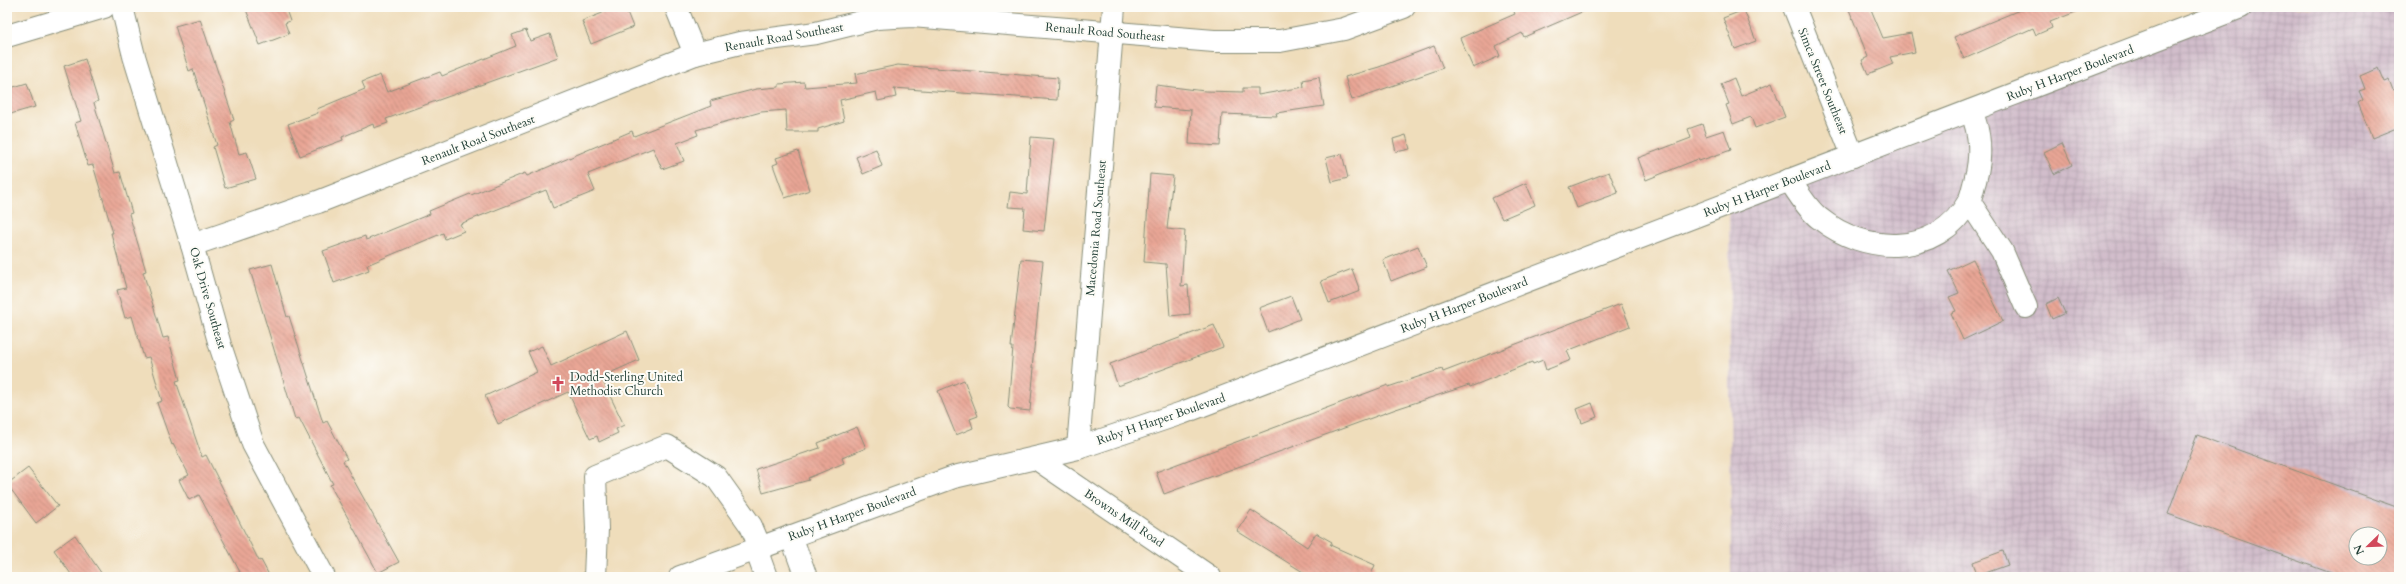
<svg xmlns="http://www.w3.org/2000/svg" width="2406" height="584" viewBox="0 0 2406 584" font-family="Cardo,serif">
<defs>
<pattern id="industrial-grid" width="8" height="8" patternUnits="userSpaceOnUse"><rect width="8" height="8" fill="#d1bdcb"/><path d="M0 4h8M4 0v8" fill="none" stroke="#b3a3af"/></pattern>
<pattern id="building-back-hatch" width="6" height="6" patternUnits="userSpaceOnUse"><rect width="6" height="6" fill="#e9a695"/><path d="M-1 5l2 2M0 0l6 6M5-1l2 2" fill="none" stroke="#bc887a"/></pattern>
</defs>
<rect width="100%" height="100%" fill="#fdfcf7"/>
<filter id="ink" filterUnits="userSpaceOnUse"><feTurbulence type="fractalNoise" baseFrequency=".025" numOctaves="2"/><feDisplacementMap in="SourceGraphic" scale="8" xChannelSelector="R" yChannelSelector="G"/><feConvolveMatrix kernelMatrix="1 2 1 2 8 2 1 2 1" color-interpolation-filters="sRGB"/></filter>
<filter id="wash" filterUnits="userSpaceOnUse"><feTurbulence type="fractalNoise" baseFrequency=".012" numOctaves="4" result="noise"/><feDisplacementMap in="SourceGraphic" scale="16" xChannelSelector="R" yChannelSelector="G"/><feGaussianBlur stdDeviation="0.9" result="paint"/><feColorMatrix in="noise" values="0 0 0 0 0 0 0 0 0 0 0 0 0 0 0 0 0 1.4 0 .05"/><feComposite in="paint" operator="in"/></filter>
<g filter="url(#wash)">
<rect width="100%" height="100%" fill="#efddbb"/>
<path fill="url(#industrial-grid)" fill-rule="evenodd" d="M 2207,7 L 2399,7 L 2399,577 L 1731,577 L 1729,212 ZM 2356,534 L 2380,534 L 2380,558 L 2356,558 Z"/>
<g id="blocks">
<g fill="url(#building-back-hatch)" fill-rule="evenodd">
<polygon points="245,7 285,7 290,21 285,23 289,34 260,45"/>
<polygon points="618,7 625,7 633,27 591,44 582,21"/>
<polygon points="1512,7 1591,7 1591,8 1524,37 1522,33 1496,46 1500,56 1473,68 1460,38 1515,14"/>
<polygon points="1848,7 1870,7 1883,38 1911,33 1915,52 1890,57 1893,64 1868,74 1862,60 1868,57"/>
<polygon points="2027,7 2086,8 2050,22 2052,28 2036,35 2033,28 1964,59 1954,37"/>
<polygon points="1744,10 1756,41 1735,49 1723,18"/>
<polygon points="200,19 234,120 230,122 239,154 247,152 256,179 225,188 213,147 217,145 193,69 189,71 175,26"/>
<polygon points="526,30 530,41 550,34 558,57 386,119 388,123 374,128 373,124 342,137 343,140 300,156 288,124 318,113 317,109 365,89 362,82 380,75 387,92 440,72 442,76 516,46 512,35"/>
<polygon points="1434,46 1443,68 1352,100 1345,77 1379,67"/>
<polygon points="85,59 98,101 94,103 115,173 120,172 132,213 129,214 146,271 143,272 163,338 168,337 180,380 176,381 202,457 206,455 259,561 261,560 270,577 230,577 240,572 199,495 189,500 179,480 189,475 173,444 172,445 157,403 162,401 149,357 144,358 132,316 125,318 117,290 126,288 111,233 113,233 93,165 88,166 75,123 81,121 64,66"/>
<polygon points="898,65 1058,78 1057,100 894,88 896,97 878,101 876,92 840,100 844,121 818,129 818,132 787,132 786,110 761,112 696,130 698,135 677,143 684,161 662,169 653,148 588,174 595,191 553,208 546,190 460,224 464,231 445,239 443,233 367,265 369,270 334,283 323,251 365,236 366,240 430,214 429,211 470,194 471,195 525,173 527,176 632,131 634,136 711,106 710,101 756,89 779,87 779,84 804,82 805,87 857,83 855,74"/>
<polygon points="2378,68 2384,82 2389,80 2393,90 2399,87 2399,127 2372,138 2358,103 2363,100 2359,91 2365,89 2360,76"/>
<polygon points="1319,77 1324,106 1276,113 1277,116 1222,114 1220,146 1189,144 1191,110 1154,107 1156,85 1205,91 1243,92 1243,88 1258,88 1258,95 1304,87 1303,80"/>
<polygon points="1734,78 1741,96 1772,83 1785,117 1755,128 1751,117 1733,124 1726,105 1729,104 1721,84"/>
<polygon points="27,83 35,107 7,115 7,89"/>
<polygon points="1702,124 1706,136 1724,130 1731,150 1699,161 1698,159 1646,180 1638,158 1691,138 1688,129"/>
<polygon points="1406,135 1410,149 1396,152 1393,139"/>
<polygon points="1031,137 1054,139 1044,231 1023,229 1025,208 1008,207 1010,192 1027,194"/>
<polygon points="2062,143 2072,165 2054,174 2044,152"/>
<polygon points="876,149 882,166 863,174 856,157"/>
<polygon points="798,151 810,190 785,198 773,165 778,163 776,158"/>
<polygon points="1342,154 1348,178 1332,182 1326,158"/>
<polygon points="1609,172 1618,193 1577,208 1569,187"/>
<polygon points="1150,174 1173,176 1167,229 1185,231 1181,286 1188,285 1190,314 1170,316 1166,264 1144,262"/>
<polygon points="1526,183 1535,205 1502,219 1492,198"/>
<polygon points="1418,246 1427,267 1391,281 1383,260"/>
<polygon points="1021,259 1043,261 1032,368 1034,368 1030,411 1010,409 1008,407 1013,347 1011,347"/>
<polygon points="1973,259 2003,321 1963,340 1951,313 1956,311 1949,297 1959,293 1948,271"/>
<polygon points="272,264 287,317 289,316 323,423 327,421 347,459 343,461 399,562 378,573 330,485 333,484 299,418 295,419 250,270"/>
<polygon points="1352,269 1360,291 1329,303 1321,281"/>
<polygon points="1291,296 1300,319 1268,332 1259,308"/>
<polygon points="2058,298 2065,313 2052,319 2046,304"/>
<polygon points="1621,304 1630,326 1567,351 1571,360 1546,370 1543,360 1533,364 1532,362 1470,387 1469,385 1396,409 1164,494 1156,472 1388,385 1388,387 1442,369 1443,372"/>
<polygon points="1214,325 1223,347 1118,386 1110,364"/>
<polygon points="627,331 639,360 601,377 624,425 616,429 618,433 599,442 597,436 590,439 568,392 498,424 485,396 537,372 528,352 542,346 551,366"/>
<polygon points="964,380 978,416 970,419 973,428 956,435 938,391"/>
<polygon points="1592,403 1597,417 1582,423 1577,409"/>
<polygon points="857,427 866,448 842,458 844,463 808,478 809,480 763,493 756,469 820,448 818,443"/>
<path d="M 2197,435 L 2399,508 L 2399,577 L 2342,577 L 2168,514 ZM 2356,534 L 2380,534 L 2380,558 L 2356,558 Z"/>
<polygon points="28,468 58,506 36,523 7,484"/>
<polygon points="1251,510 1307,547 1316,533 1332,542 1330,545 1375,565 1370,577 1311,577 1237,531"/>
<polygon points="75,535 104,577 73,577 54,550"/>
<polygon points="2003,551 2008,565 1977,576 1973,562"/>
</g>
</g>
</g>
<g filter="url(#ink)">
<use href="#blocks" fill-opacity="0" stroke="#878d78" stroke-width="1"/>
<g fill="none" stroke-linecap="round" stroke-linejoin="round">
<defs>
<g id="minor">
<polyline points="122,7 134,56 192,245 220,345 253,444 324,577"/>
<polyline points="676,7 695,54"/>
<polyline points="1794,7 1853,156"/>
<polyline points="7,36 104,7"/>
<path d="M 1789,180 C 1798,192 1807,209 1819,218 C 1865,255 1937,258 1969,201 C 1972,195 1973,187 1975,181 C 1982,156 1981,134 1971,111"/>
<polyline points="1969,201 2002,251 2026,307"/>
<polyline points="192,245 318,202 695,54 740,43 816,33 877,18 912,16 1214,41 1280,41 1344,29 1404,7"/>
<polyline points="1078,448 1114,7"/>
<polyline points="1037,459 1210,577"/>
<polyline points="791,536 806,577"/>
<polyline points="756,549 766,577"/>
<polyline points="595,577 597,529 595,476 667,446 716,477 751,526 760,547"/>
<polyline points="680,577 954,477 1078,448 1182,413 2241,7"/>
</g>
</defs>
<use href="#minor" stroke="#878d78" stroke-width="24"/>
<use href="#minor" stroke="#fff" stroke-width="22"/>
</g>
</g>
<defs>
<symbol id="church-bare" viewBox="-9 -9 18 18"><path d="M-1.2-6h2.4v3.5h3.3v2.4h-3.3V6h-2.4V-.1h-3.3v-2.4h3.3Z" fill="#d1495b" stroke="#fdfcf7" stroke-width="2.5" paint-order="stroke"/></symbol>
</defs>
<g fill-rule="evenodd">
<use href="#church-bare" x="547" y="373" width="22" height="22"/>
</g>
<g text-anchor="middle" stroke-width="4" stroke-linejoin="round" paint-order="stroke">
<g font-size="12" fill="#1f3d34" stroke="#fdfcf7">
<text transform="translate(1105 32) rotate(5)" y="4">Renault Road Southeast</text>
<text transform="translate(784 37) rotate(-10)" y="4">Renault Road Southeast</text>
<text transform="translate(2070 73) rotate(-21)" y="4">Ruby H Harper Boulevard</text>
<text transform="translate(1823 81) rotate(68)" y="4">Simca Street Southeast</text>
<text transform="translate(478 140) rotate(-21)" y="4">Renault Road Southeast</text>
<text transform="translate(1767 189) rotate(-21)" y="4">Ruby H Harper Boulevard</text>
<text transform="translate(1096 228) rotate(-85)" y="4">Macedonia Road Southeast</text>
<text transform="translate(208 298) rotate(74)" y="4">Oak Drive Southeast</text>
<text transform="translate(1464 305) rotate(-21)" y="4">Ruby H Harper Boulevard</text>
<text transform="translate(1161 419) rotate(-19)" y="4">Ruby H Harper Boulevard</text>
<text transform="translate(852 514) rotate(-20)" y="4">Ruby H Harper Boulevard</text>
<text transform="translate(1124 518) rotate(34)" y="4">Browns Mill Road</text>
</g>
<g font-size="12" fill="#1f3d34" stroke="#fdfcf7" text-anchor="start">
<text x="570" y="381">Dodd-Sterling United<tspan x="570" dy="14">Methodist Church</tspan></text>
</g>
</g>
<rect width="2406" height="584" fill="none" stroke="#fdfcf7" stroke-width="24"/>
<g transform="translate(2368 546) rotate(247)"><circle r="19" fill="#fdfcf7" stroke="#a4b0a9"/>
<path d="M0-3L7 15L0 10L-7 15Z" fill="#d1495b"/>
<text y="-6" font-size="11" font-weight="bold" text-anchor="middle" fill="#1f3d34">N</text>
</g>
</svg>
